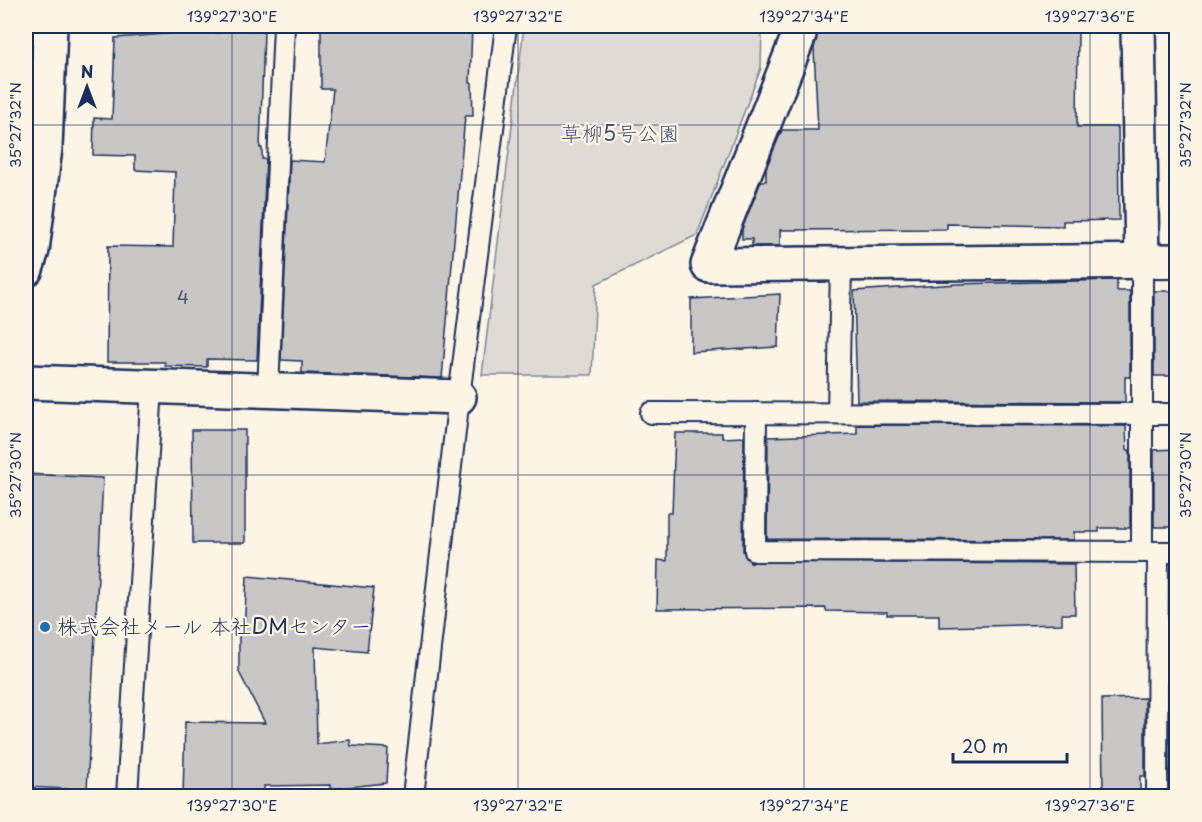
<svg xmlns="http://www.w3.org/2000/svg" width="1202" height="822" viewBox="0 0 1202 822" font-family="'Playpen Sans','Klee One',sans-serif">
<rect width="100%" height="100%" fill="#fcf5e5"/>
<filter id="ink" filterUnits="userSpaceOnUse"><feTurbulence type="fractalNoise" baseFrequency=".0167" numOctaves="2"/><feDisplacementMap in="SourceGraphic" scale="12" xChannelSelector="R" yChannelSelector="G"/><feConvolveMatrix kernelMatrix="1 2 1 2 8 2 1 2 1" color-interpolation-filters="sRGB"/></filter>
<g filter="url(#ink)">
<polygon fill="#dfdbd4" stroke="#7d8599" stroke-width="1.5" points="524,26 762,26 761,68 697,235 596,284 592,375 482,375"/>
<g fill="#c8c7c6" stroke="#1b2f5e" stroke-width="1.5">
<polygon points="321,26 472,26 470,83 472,83 473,116 465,116 442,378 302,373 302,361 281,360 290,160 325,162 333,89 321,89"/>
<polygon points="817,26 1078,26 1077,127 1118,127 1119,220 1063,221 1063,226 947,224 947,229 780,230 780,246 752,246 752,239 742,239 742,229 761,181 766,181 766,168 782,130 818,130 814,49"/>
<polygon points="219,29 264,31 260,148 262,148 262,159 266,159 257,360 207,359 207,367 165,366 165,362 107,362 108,246 173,247 175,172 135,170 135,156 93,155 94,118 112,119 115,38 189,32 219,33"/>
<polygon points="1117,280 1117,291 1130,291 1130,377 1125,377 1125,402 857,401 854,291 957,284"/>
<rect x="1154" y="291" width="22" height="85"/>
<polygon points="780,294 778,347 691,352 691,299"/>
<polygon points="857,425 1126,426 1127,450 1130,450 1130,528 1099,528 1099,532 1074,532 1074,540 767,539 768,437 857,434"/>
<polygon points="192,430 245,430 245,543 193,543"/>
<polygon points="675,433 722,433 722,438 744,437 743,551 750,562 1074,564 1075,614 1062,614 1062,624 939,627 939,615 887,615 887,612 826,611 826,608 657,609 658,560 667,561 667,513 672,513"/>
<polygon points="1176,449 1176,527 1154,527 1154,450"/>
<polygon points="26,474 103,478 87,790 26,787"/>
<polygon points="247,576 374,588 367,652 315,647 317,744 350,740 351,746 388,748 386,783 330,789 330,785 264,786 264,796 183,796 185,722 265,723 239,672 239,632 244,632"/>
<polygon points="1145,698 1145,776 1140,776 1140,796 1103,796 1102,699"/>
<rect x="1169" y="698" width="7" height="78"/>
</g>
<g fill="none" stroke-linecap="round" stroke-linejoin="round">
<defs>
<g id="lane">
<polyline points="1142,262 1142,552"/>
<polyline points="268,391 284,26"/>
<polyline points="651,413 1176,414"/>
<polyline points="756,413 755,551 1176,552"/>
<polyline points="838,413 841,264"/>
<polyline points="127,796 152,387"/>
<polyline points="413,796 459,397 506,26"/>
<polyline points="1157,796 1158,552"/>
</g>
<g id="street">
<polyline points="798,26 799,35 708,265 1176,261"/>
<polyline points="1138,26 1142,262"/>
<polyline points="26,382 459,397"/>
</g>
<polyline id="secondary" points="26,269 32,250 45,148 50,26"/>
</defs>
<use href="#lane" stroke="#1b2f5e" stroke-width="24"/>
<use href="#street" stroke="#1b2f5e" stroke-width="38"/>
<use href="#secondary" stroke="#1b2f5e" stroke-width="38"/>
<use href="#lane" stroke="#fcf5e5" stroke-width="20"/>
<use href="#street" stroke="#fcf5e5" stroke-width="33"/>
<use href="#secondary" stroke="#fcf5e5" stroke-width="33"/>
</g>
</g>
<path fill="none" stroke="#1b2f5e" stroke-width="1.5" stroke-opacity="0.45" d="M 232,26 L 232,796M 518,26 L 518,796M 804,26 L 804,796M 1090,26 L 1090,796M 26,125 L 1176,125M 26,475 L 1176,475"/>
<circle fill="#1f6fb2" stroke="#fcf5e5" stroke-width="2" cx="45" cy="627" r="6"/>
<g text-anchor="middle" stroke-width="4.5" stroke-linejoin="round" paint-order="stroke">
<g font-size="18" fill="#465578">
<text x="183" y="304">4</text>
</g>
<g font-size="21" fill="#425176" stroke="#fcf5e5">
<text x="620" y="141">草柳5号公園</text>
</g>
<g font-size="21" fill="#1b2f5e" stroke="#fcf5e5" text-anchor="start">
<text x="57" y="634">株式会社メール 本社DMセンター</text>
</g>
</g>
<rect width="1202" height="822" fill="none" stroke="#fcf5e5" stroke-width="66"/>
<g transform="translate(87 87)" stroke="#fcf5e5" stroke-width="4.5" paint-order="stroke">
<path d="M0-4.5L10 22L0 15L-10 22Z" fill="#1b2f5e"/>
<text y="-9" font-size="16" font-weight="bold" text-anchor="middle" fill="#1b2f5e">N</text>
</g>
<path d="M953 753v9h114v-9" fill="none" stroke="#1b2f5e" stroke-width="3"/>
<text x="962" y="753" font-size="18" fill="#1b2f5e" stroke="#fcf5e5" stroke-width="4.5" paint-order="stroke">20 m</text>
<rect x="33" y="33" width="1136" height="756" fill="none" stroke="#1b2f5e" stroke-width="2"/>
<g font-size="15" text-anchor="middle" fill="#1b2f5e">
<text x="232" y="22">139°27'30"E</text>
<text x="518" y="22">139°27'32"E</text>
<text x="804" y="22">139°27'34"E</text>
<text x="1090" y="22">139°27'36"E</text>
<text transform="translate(16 125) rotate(-90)" y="5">35°27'32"N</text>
<text transform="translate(1186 125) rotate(-90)" y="5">35°27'32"N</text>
<text transform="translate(16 475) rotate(-90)" y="5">35°27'30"N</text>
<text transform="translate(1186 475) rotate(-90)" y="5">35°27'30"N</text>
<text x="232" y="811">139°27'30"E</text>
<text x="518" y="811">139°27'32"E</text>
<text x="804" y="811">139°27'34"E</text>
<text x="1090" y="811">139°27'36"E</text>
</g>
</svg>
